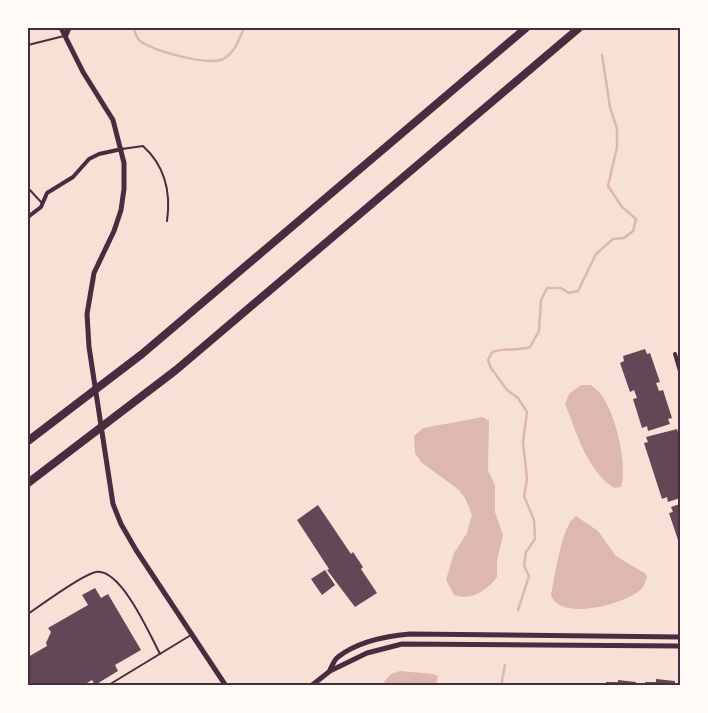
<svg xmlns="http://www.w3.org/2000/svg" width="708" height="713" viewBox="0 0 708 713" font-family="Signika,sans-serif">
<rect width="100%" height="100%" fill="#f7e1d7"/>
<g fill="#dcb8b0">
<path d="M 581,385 L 590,385 C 613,395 629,464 621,487 L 614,488 C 586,469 577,433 565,404 L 569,394 Z"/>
<path d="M 483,417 L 489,421 L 488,470 L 495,485 L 495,512 L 503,535 L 497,560 L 497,577 C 486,591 472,601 454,595 L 446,580 L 454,553 L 467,533 L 472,515 L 465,498 L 459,490 L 421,462 L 415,453 L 414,436 L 423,428 Z"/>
<path d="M 576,516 L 598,531 L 616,556 L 646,574 L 647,578 C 645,583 643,588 639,591 C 623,604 560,622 551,595 C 555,578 561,525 576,516 Z"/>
<polygon points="400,671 433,674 438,676 436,685 381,685 391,674"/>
</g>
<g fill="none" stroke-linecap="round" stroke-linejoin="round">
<g stroke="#dcb8b0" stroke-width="2.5">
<path d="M 133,28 C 135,32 137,38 140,41 C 154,51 207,66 223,59 C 235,53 239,39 244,28"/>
<path d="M 518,610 L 529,576 L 524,566 L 526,552 L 535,539 L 534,520 L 524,496 L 527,479 L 523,442 L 527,412 L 518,398 L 507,390 L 491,368 L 488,360 L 492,352 C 504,348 517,351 530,347 L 539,331 L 541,300 L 547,288 L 561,288 L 569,293 L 578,291 L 596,254 L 613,239 L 624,238 L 633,231 L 636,219 L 622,207 L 608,186 L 617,147 L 617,129 L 610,107 L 602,55"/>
<polyline points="501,686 505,665"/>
</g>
</g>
<g fill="#644757">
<polygon points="645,349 647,354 650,353 660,382 656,383 659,391 663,390 672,418 668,419 670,424 648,431 647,426 642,428 633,399 637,398 634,390 630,392 620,363 624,361 623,356"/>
<polygon points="677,429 680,438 680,498 668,502 667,497 662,499 644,443 648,442 646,437"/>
<polygon points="680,504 680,546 669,513 673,512 671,507"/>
<polygon points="318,505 351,554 353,552 363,567 361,569 377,593 355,607 327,570 329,569 297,520"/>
<polygon points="325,570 335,585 322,595 311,579"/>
<polygon points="95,588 101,598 108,594 141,650 115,665 118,671 95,685 92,680 82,686 28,686 28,657 47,646 46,643 51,632 48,628 88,605 82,595"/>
<polygon points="656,679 675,681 675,686 645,686 645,682 656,682"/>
<polygon points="618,680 636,682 636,686 606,686 606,682 618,682"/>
</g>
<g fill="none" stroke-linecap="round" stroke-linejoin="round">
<g stroke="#4a2c40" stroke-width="2">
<polyline points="28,45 64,36"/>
<path d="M 122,149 L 143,146 C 165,166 171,193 167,221"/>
<polyline points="28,188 41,202"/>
<path d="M 28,614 C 41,605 83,574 96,572 C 121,568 150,635 160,654"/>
<polyline points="107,686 191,635"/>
</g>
<g stroke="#4a2c40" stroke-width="4">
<polyline points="28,217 41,207 47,193 73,177 89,159 99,154 122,149"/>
<polyline points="675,354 680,371"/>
</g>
<g stroke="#4a2c40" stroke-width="5">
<polyline points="61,28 83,72 113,120 124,163 124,189 121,210 114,231 94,273 87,314 89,347 113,504 121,524 136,550 226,686"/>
<polyline points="66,35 69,28"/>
<path d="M 330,670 C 332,666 334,660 338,657 C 357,642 387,636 410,634 L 680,637"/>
<polyline points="311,686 330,671 367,653 402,644 680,646"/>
</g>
<g stroke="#4a2c40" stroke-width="8">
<polyline points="28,441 142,354 526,28"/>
<polyline points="28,483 176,370 579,28"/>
</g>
</g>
<rect width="708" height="713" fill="none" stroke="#fffaf5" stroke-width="58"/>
<rect x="29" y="29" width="650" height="655" fill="none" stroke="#4a2c40" stroke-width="2"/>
</svg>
